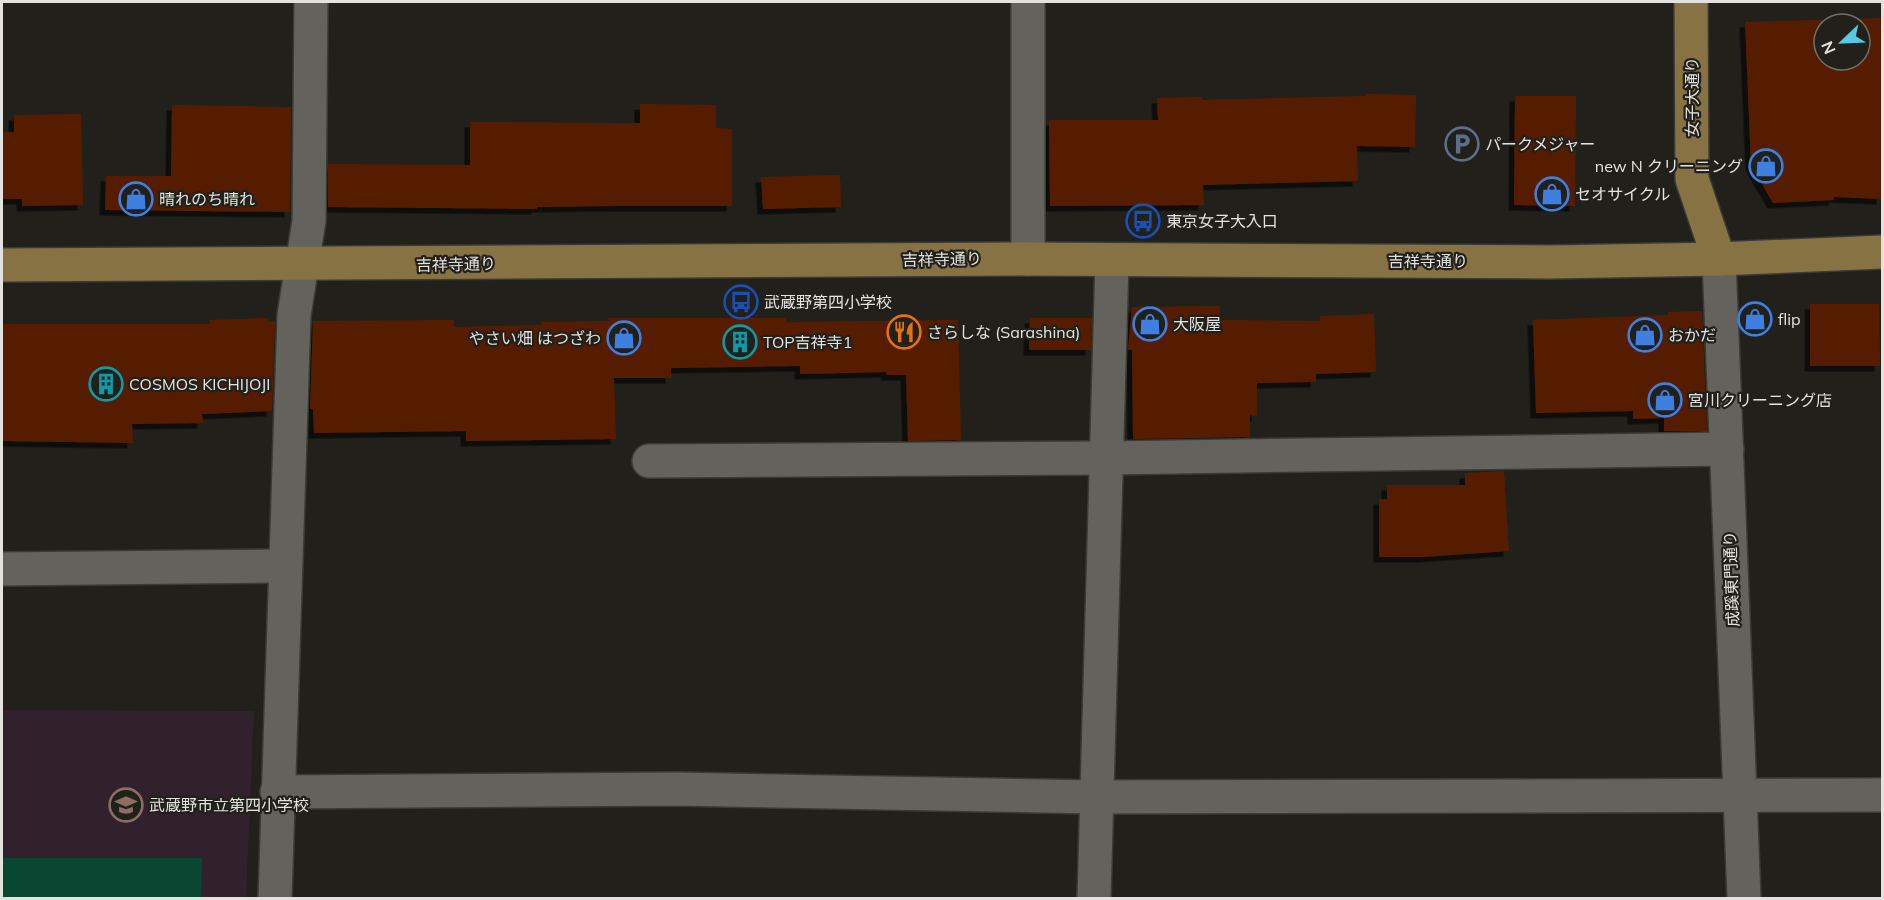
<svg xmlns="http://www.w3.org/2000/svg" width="1884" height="900" viewBox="0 0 1884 900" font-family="Mulish,'Noto Sans JP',sans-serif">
<defs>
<filter id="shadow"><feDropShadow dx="-5.5" dy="5.5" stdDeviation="0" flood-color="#0009"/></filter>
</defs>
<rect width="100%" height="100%" fill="#21201b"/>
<polygon fill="#31212c" points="2,710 254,711 246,898 2,898"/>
<polygon fill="#094733" points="2,858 202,858 201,898 2,898"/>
<g fill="#561e00" fill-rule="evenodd" filter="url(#shadow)">
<path d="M 1882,18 L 1882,199 L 1834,197 L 1834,200 L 1773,203 L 1751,165 L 1745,22 ZM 1824,24 L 1860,24 L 1860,60 L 1824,60 Z"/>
<polygon points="1366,94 1416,95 1415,147 1357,146 1358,181 1203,185 1204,205 1050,206 1049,120 1158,120 1157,98 1202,97 1202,100 1366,96"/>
<polygon points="1515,96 1576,96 1575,206 1514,205"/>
<polygon points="640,104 716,105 716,128 732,129 732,206 614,206 537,207 537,209 328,207 328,164 470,165 470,122 640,123"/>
<polygon points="172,105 291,107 290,212 105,210 106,176 171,176"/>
<polygon points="81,114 83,205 22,206 22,199 2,199 2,132 14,132 14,115"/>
<polygon points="840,175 841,207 763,209 761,177"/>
<polygon points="1810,304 1879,304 1880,366 1810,366"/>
<polygon points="1220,306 1220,320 1320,321 1320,316 1374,314 1376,372 1316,374 1316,382 1257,383 1257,416 1250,415 1250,437 1133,439 1132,350 1128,350 1132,307"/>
<polygon points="1702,311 1707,431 1664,431 1664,418 1633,419 1633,411 1536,413 1533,320 1668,315 1668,312"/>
<polygon points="268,318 269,321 275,321 272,411 202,414 203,423 132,424 133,443 2,441 2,324 210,324 209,320"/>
<polygon points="608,318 786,318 786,322 958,320 961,440 908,441 906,375 887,375 886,372 800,374 800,366 671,368 671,378 614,378 616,439 466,441 466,431 314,433 313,409 310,409 313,321 454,320 454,327 541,325 541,322 609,321"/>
<polygon points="1030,318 1092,318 1091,350 1029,350"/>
<polygon points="1504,471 1509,551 1423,557 1379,557 1379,499 1387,499 1387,485 1465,485 1465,473"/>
</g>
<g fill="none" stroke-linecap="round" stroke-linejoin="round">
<defs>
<g id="minor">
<polyline points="1028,2 1028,259"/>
<polyline points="1719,259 1744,898"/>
<polyline points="649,461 1106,458 1727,449"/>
<polyline points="2,569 285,566"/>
<polyline points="277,792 676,789 1096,797 1882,795"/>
<polyline points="275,898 294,315 309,221 311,2"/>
<polyline points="1094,898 1112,260"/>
</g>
<g id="major">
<polyline points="1691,2 1692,179 1719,259"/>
<polyline points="2,265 1028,259 1550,262 1719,259 1882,252"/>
</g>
</defs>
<use href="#minor" stroke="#3b3a36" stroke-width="36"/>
<use href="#major" stroke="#3b3a36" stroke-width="36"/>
<use href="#minor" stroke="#64625c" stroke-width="33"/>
<use href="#major" stroke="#877244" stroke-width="33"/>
</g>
<defs>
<symbol id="parking-ring" viewBox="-11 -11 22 22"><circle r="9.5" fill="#21201b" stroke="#5c6f8a" stroke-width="1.5"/><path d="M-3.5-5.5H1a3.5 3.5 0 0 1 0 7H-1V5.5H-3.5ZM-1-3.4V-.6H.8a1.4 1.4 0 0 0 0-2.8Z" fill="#5c6f8a"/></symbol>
<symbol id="shop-ring" viewBox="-11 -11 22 22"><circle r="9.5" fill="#21201b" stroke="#3f7fe0" stroke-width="1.5"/><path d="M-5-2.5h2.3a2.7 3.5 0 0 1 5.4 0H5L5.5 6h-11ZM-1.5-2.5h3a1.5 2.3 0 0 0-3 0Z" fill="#3f7fe0"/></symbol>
<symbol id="bus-ring" viewBox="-11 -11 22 22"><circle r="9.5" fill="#21201b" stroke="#1a4fb4" stroke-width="1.5"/><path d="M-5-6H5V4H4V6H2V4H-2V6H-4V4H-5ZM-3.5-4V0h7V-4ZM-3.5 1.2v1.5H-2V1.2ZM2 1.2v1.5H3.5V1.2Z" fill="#1a4fb4"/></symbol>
<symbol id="restaurant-ring" viewBox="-11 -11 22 22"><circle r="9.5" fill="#21201b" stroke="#e8710a" stroke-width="1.5"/><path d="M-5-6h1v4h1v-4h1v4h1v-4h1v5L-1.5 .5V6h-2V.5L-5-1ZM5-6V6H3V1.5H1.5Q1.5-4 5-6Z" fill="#e8710a"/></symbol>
<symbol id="building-ring" viewBox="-11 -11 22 22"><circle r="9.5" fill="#21201b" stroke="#0f9aa8" stroke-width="1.5"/><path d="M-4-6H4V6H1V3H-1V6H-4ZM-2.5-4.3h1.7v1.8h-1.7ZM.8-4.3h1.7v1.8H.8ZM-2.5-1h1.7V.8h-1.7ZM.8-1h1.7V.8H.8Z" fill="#0f9aa8"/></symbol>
<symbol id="school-ring" viewBox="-11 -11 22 22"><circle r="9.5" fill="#21201b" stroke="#8d6e63" stroke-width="1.5"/><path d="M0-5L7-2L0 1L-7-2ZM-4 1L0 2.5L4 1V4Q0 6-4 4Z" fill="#8d6e63"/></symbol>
</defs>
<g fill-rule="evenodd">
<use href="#parking-ring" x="1443" y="125" width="38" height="38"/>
<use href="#shop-ring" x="1747" y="147" width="38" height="38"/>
<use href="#shop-ring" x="1533" y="175" width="38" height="38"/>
<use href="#shop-ring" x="117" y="180" width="38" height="38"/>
<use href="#bus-ring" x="1124" y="202" width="38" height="38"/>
<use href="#bus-ring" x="722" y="283" width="38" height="38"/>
<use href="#shop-ring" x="1736" y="300" width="38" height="38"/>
<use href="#shop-ring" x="1131" y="305" width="38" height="38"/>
<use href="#restaurant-ring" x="885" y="313" width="38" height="38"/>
<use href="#shop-ring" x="1626" y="316" width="38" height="38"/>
<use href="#shop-ring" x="605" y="319" width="38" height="38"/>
<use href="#building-ring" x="721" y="323" width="38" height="38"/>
<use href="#building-ring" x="87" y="365" width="38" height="38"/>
<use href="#shop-ring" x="1646" y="381" width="38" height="38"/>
<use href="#school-ring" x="107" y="786" width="38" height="38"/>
</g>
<g text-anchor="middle" stroke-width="4.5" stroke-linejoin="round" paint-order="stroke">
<g font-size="16" fill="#e3e2df" stroke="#21201b">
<text transform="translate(1692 97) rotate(-90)" y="6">女子大通り</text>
<text transform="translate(942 259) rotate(-1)" y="6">吉祥寺通り</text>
<text x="1428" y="267">吉祥寺通り</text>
<text transform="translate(456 264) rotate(-1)" y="6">吉祥寺通り</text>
<text transform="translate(1731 579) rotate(-92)" y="6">成蹊東門通り</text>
</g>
<g font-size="16" fill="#e3e2df" stroke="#21201b" text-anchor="start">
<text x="1485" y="150">パークメジャー</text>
<text x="1743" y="172" text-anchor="end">new N クリーニング</text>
<text x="1575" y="200">セオサイクル</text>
<text x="159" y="205">晴れのち晴れ</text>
<text x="1166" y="227">東京女子大入口</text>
<text x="764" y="308">武蔵野第四小学校</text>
<text x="1778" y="325">flip</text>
<text x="1173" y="330">大阪屋</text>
<text x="927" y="338">さらしな (Sarashina)</text>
<text x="1668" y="341">おかだ</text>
<text x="601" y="344" text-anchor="end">やさい畑 はつざわ</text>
<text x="763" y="348">TOP吉祥寺1</text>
<text x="129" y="390">COSMOS KICHIJOJI</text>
<text x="1688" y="406">宮川クリーニング店</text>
<text x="149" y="811">武蔵野市立第四小学校</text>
</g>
</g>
<rect width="1884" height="900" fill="none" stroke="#e3e2df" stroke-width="6"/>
<g transform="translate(1842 42) rotate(247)"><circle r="28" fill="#21201b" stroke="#6f6e69" stroke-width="1.5"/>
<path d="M0-4.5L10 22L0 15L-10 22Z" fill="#59c8e4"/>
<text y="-9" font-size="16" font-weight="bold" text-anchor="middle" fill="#e3e2df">N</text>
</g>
</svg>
